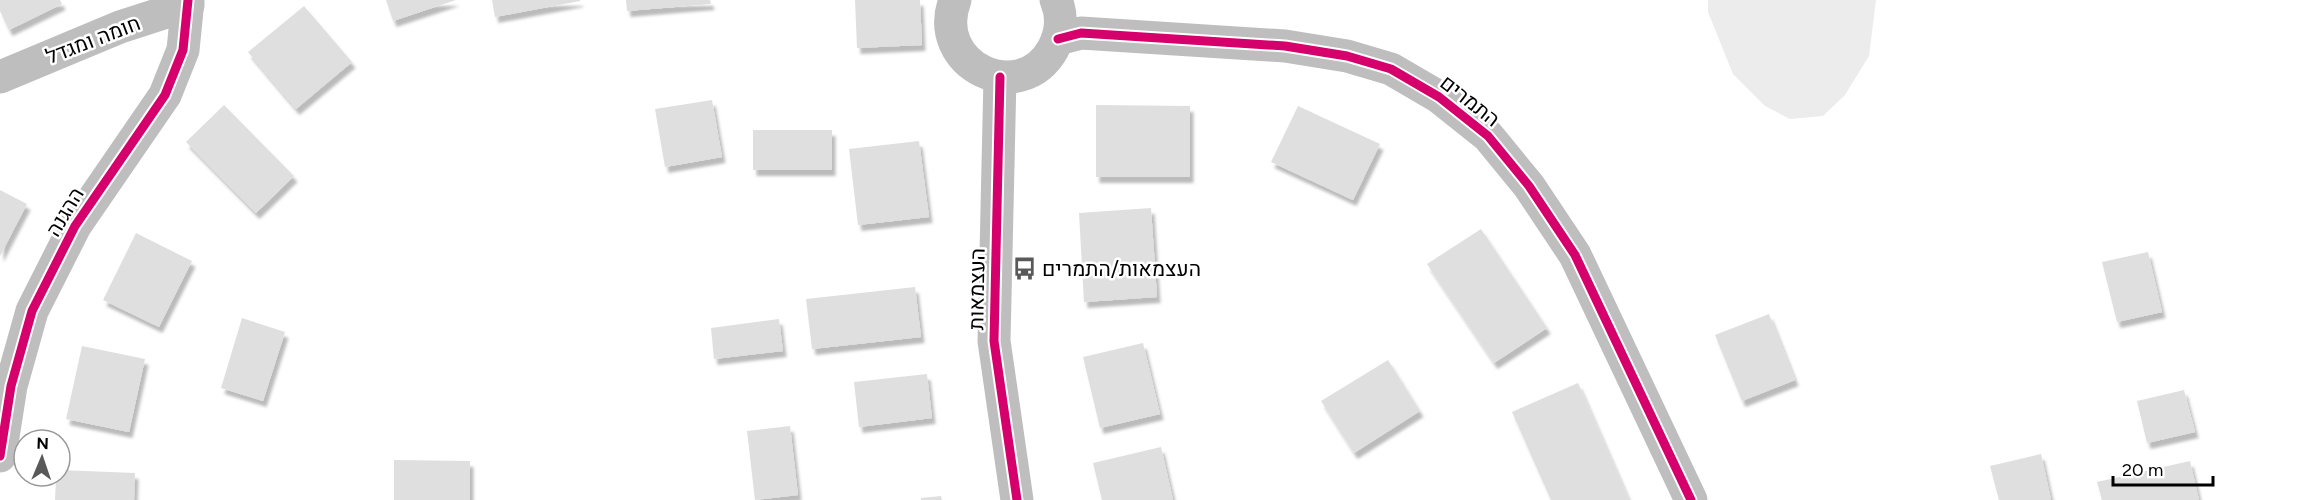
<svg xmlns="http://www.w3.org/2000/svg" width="2317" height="500" viewBox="0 0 2317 500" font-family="Figtree,Heebo,sans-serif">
<defs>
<filter id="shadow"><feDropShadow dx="3.5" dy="6" stdDeviation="1.5" flood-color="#0004"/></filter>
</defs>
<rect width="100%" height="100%" fill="#fff"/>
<polygon fill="#ececec" points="1708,0 1876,0 1869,56 1845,95 1823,116 1790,119 1765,106 1733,74 1708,12"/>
<g fill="#dfdfdf" filter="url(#shadow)">
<polygon points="0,0 60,0 62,4 9,30 0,11"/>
<polygon points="386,0 456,0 393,21"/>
<polygon points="492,0 580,0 580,1 495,17"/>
<polygon points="626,0 710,0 711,4 627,11"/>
<polygon points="855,0 920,0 922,45 857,48"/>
<polygon points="304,6 352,62 296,109 248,52"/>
<polygon points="712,100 722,157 665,167 655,109"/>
<polygon points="224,105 294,176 256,213 186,142"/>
<polygon points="1096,105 1190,106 1190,177 1096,177"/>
<polygon points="1298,106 1380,144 1353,200 1271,162"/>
<rect x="753" y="130" width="79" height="40"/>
<polygon points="919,141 929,217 858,225 849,149"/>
<polygon points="0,190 27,204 0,256"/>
<polygon points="1151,208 1157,297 1084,302 1079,213"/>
<polygon points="1481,229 1547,328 1494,363 1427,264"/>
<polygon points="136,233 192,261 159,327 103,300"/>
<polygon points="2148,252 2162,312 2117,322 2102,262"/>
<polygon points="915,287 921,337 812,349 806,299"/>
<polygon points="1769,314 1795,380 1742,401 1715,335"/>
<polygon points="242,318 285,332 263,401 221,388"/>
<polygon points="779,319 783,351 714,359 711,328"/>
<polygon points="1143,343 1160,414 1100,428 1083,357"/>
<polygon points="82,346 145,359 129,432 66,419"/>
<polygon points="1388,360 1420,411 1354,453 1321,401"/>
<polygon points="927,374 932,418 859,427 854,382"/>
<polygon points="1578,383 1629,500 1551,500 1512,412"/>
<polygon points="2184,390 2195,432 2147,443 2137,401"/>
<polygon points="790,426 798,495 755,500 747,431"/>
<polygon points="1161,447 1173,500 1102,500 1093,463"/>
<polygon points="2041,454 2051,500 1999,500 1990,466"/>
<polygon points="394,460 470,461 470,500 394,500"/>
<polygon points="2190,461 2199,500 2102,500 2097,482"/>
<polygon points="60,470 135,473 134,500 55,500 56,476 60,476"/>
<polygon points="941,496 942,500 921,500 921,498"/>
</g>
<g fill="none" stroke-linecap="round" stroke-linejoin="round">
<g stroke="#bebebe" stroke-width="33">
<polyline points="1058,39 1081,33 1285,46 1347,56 1391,69 1439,97 1488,136 1529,186 1575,255 1691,500"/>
<polyline points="0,77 120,27 188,5"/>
<polyline points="0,456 11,386 32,311 75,226 165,95 183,50 188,0"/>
</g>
<g stroke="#bebebe" stroke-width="33">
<path d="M 955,0 C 930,65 1020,108 1053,49 C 1061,34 1063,16 1056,0"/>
<polyline points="1000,77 994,341 1017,500"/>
</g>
<defs>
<g id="cycleway">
<polyline points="1058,39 1081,33 1285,46 1347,56 1391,69 1439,97 1488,136 1529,186 1575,255 1691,500"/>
<polyline points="1000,77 994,341 1017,500"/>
<polyline points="0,456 11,386 32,311 75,226 165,95 183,50 188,0"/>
</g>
</defs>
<use href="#cycleway" stroke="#fff" stroke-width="13"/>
<use href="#cycleway" stroke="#d6006c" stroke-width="9"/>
</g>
<defs>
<symbol id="bus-bare" viewBox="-9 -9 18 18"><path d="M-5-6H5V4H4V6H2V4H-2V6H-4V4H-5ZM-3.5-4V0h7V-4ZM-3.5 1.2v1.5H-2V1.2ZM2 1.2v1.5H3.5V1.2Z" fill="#595959" stroke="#fff" stroke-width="2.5" paint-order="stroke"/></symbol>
</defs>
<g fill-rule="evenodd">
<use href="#bus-bare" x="1008" y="252" width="33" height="33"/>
</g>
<g text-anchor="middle" stroke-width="5" stroke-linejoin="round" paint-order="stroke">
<g font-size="21" fill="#000" stroke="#fff">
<text transform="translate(93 40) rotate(-21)" y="7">חומה ומגדל</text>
<text transform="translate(1470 101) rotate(38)" y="7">התמרים</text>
<text transform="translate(65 212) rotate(-59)" y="7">ההגנה</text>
<text transform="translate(977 289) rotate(-89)" y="7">העצמאות</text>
</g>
<g font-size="21" fill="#000" stroke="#fff" text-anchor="start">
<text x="1042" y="276">העצמאות/התמרים</text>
</g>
</g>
<g transform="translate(42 458) rotate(2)"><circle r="28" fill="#ffffff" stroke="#999999" stroke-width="1.5"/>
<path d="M0-4.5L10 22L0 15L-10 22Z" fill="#595959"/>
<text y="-9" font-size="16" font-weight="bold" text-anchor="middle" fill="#000000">N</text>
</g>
<path d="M2113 476v9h100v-9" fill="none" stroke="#000000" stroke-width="3"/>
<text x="2122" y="476" font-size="18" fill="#000000" stroke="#ffffff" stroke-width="4.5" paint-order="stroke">20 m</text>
</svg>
